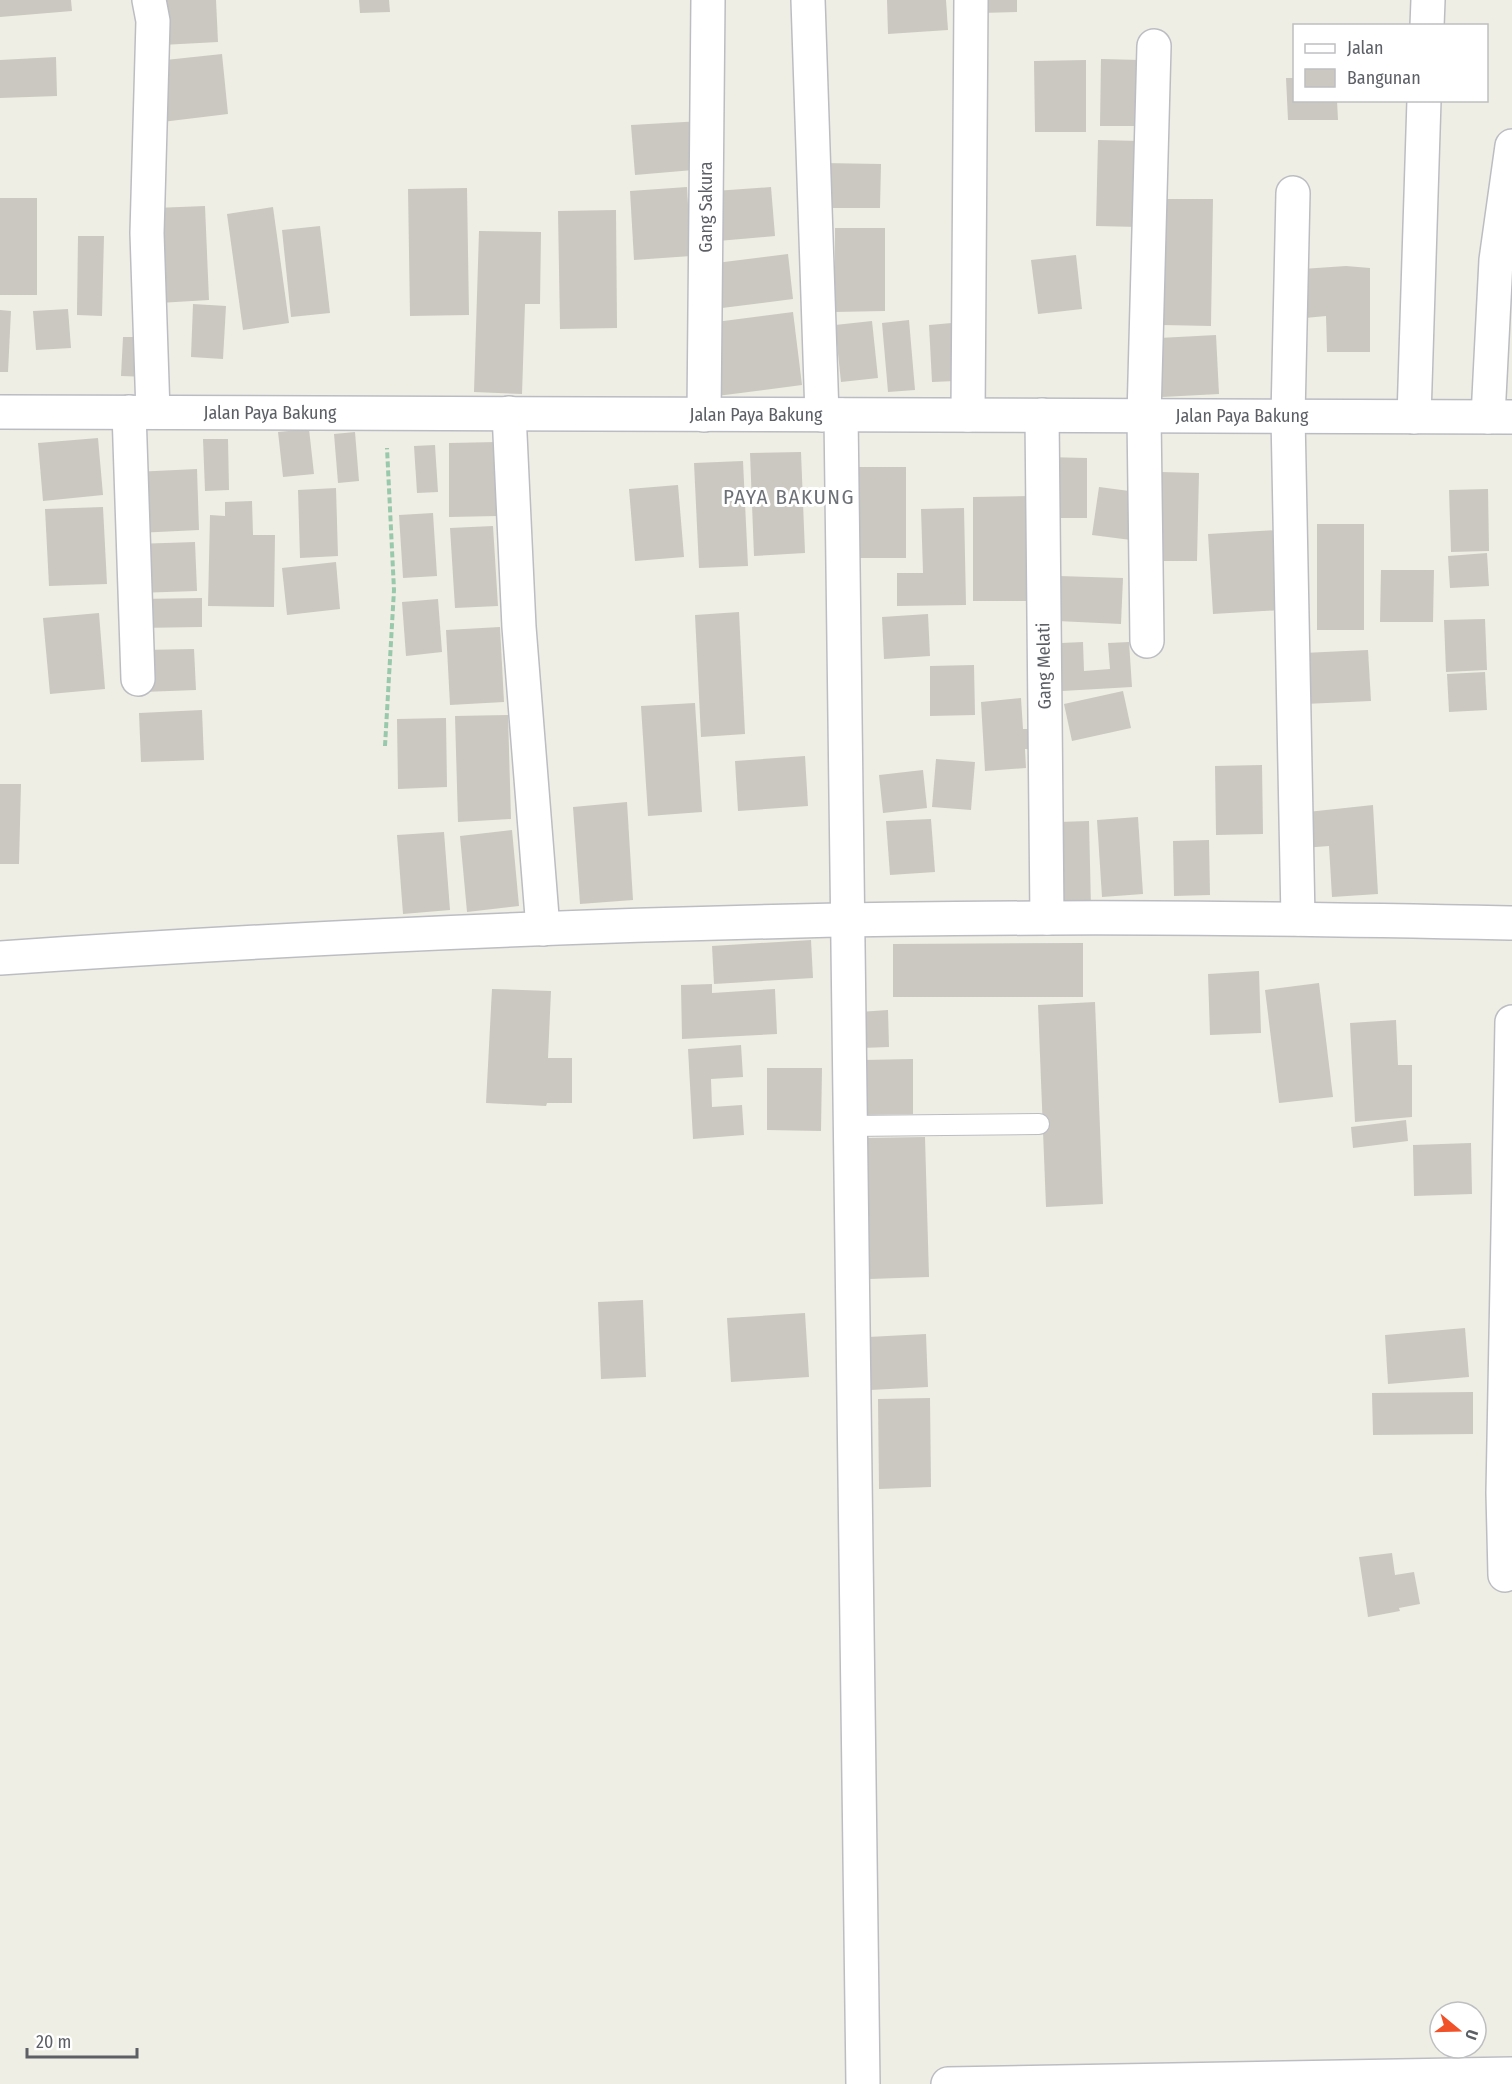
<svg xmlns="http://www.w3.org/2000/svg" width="1512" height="2084" viewBox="0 0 1512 2084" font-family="'Fira Sans Condensed',sans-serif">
<rect width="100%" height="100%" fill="#efeee4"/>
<g fill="#cac8c1">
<polygon points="0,0 71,0 72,11 0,17"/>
<polygon points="160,0 216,0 218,42 162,45"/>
<polygon points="359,0 389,0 390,12 360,13"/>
<polygon points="887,0 946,0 948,30 888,34"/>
<polygon points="981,0 1017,0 1017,12 981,13"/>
<polygon points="222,54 228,114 162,122 156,61"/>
<polygon points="56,57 57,96 0,98 0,60"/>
<polygon points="1101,59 1141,60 1140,126 1100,126"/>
<polygon points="1086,60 1086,132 1035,132 1034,61"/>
<polygon points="1286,78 1294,78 1294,100 1337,100 1338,120 1288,120"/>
<polygon points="702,121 705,169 635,175 631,125"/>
<polygon points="1098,140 1141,141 1139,227 1096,226"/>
<polygon points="822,163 881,164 880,208 820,208"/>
<polygon points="687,187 691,256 634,260 630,191"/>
<polygon points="771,187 775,236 718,241 715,191"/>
<polygon points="467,188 469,315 410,316 408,189"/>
<rect x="0" y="198" width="37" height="97"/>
<polygon points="1164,199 1213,199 1211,326 1162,325"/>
<polygon points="205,206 209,300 159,303 155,208"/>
<polygon points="273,207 289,323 243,330 227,214"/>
<polygon points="616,210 617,328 560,329 558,211"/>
<polygon points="320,226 330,313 291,317 282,230"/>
<polygon points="835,228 885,228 885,311 835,312"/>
<polygon points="479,231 541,232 540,304 525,304 522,394 474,392"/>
<polygon points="78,236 104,236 102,316 77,315"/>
<polygon points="788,254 793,299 722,308 716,263"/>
<polygon points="1076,255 1082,309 1038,314 1031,260"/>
<polygon points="1346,266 1370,268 1370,352 1327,352 1326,316 1305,318 1302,269"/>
<polygon points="193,304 226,306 223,359 191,357"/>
<polygon points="68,309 71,348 36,350 33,311"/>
<polygon points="0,310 11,311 8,372 0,372"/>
<polygon points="793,312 802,385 717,396 708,323"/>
<polygon points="909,320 915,390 888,392 882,323"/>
<polygon points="872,321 878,378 841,382 835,325"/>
<polygon points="952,323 956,381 932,382 929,325"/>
<polygon points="1216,335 1219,394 1162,397 1159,338"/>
<polygon points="123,337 150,337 149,377 121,376"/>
<polygon points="309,429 314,474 283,477 278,432"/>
<polygon points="355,432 359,481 338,483 334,434"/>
<polygon points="98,438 103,495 43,501 38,443"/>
<polygon points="203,439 228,439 229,490 205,491"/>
<polygon points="497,442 497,516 449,517 449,443"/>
<polygon points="435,445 438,492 417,493 414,446"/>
<polygon points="801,452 805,553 754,556 750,453"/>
<polygon points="1045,457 1087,458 1087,518 1045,518"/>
<polygon points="743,461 748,566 699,568 694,463"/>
<rect x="846" y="467" width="60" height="91"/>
<polygon points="197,469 199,530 137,533 134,472"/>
<polygon points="1161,472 1199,473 1197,561 1160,561"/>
<polygon points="678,485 684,557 635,561 629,489"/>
<polygon points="1099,487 1137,492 1131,540 1092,535"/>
<polygon points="336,488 338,556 300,558 298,490"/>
<polygon points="1488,489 1489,551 1451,552 1449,490"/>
<polygon points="1030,496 1031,601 973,601 973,497"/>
<polygon points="252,501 253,535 275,535 274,607 208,606 210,515 225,516 225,502"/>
<polygon points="103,507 107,584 49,586 45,509"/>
<polygon points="964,508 966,605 897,606 897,573 923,573 921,509"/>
<polygon points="433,513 437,576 403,578 399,515"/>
<rect x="1317" y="524" width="47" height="106"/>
<polygon points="493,526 498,606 455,608 450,528"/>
<polygon points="1278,530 1282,610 1213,614 1208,534"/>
<polygon points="195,542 197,591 136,593 135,544"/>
<polygon points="1487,553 1489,586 1450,588 1448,556"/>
<polygon points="336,562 340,609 287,615 282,568"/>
<polygon points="1381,570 1434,570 1433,622 1380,622"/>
<polygon points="1059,576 1123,578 1121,624 1057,621"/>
<polygon points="202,598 202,627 138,628 137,599"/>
<polygon points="438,599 442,652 406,656 402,602"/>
<polygon points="739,612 745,734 701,737 695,615"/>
<polygon points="99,613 105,689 50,694 43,618"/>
<polygon points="928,614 930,656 884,659 882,617"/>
<polygon points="1485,619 1487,670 1446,672 1444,620"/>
<polygon points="500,627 504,702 450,705 446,630"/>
<polygon points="1083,642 1084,671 1110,669 1108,643 1129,642 1132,687 1062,691 1061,643"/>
<polygon points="194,649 196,690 143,692 142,650"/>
<polygon points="1368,650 1371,701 1305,704 1303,653"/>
<polygon points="974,665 975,715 930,716 930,666"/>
<polygon points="1485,672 1487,710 1449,712 1447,674"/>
<polygon points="1123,691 1131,728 1072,741 1064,704"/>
<polygon points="1021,698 1023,729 1040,729 1040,750 1025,749 1026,768 985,771 981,702"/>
<polygon points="695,703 702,812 648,816 641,706"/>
<polygon points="202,710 204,760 141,762 139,713"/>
<polygon points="508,715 511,819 458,822 455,716"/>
<polygon points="446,718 447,787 398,789 397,719"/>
<polygon points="805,756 808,806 738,811 735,761"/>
<polygon points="936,759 975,762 971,810 932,807"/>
<polygon points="1262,765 1263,834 1216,835 1215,766"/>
<polygon points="923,770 927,808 883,813 879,775"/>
<polygon points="0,784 21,784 19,864 0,864"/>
<polygon points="627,802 633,900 580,904 573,807"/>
<polygon points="1373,805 1378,894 1332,897 1329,846 1302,848 1298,813"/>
<polygon points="1138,817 1143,894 1102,897 1097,820"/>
<polygon points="931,819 935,872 890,875 886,821"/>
<polygon points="1089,821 1091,908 1060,909 1058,822"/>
<polygon points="512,830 519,906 467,912 460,836"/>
<polygon points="444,832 450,910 403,914 397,835"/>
<polygon points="1209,840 1210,895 1174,896 1173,841"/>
<polygon points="811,940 813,978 714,984 712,946"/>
<polygon points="1083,943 1083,997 893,997 893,944"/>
<polygon points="1259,971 1261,1033 1210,1035 1208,974"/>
<polygon points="1319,983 1333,1097 1279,1103 1265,990"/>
<polygon points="712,984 712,993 775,989 777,1034 682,1039 681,985"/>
<polygon points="492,989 551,991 548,1058 572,1058 572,1103 547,1103 546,1106 486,1103"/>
<polygon points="1095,1002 1103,1204 1046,1207 1038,1005"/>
<polygon points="888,1010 889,1047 861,1048 859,1012"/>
<polygon points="1396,1020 1398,1065 1412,1065 1412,1117 1355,1122 1350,1023"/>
<polygon points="741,1045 743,1077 711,1079 712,1107 742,1105 744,1135 693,1139 688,1049"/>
<polygon points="913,1059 913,1114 863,1115 863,1060"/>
<polygon points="767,1068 822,1068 821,1131 767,1130"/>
<polygon points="1406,1120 1408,1141 1353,1148 1351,1127"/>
<polygon points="925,1137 929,1277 869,1279 865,1138"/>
<polygon points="1471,1143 1472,1194 1414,1196 1413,1145"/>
<polygon points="643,1300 646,1377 601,1379 598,1302"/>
<polygon points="805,1313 809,1377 731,1382 727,1318"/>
<polygon points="1465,1328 1469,1377 1388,1384 1385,1335"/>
<polygon points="926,1334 928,1387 870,1390 868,1337"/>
<polygon points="1473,1392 1473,1434 1373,1435 1372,1393"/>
<polygon points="930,1398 931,1487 879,1489 878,1399"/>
<polygon points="1392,1553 1395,1575 1414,1572 1420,1604 1399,1608 1400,1611 1368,1617 1359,1557"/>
</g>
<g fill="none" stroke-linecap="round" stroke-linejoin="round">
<defs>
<polyline id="service" points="849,1126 1039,1124"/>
<g id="minor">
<polyline points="149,0 153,21 147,233 153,412"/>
<polyline points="808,0 822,415"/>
<polyline points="1427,26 1428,0"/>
<polyline points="1293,193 1288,416 1298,919"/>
<polyline points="129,412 138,679"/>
<polyline points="509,413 519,627 543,929"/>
<polyline points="704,415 708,0"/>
<polyline points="841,415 863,2084"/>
<polyline points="968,415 971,0"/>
<polyline points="1042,415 1047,918"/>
<polyline points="1414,417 1424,100"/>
<polyline points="1488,417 1496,260 1512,146"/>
<polyline points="1147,641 1144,416 1154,46"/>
<path d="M 0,958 C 349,934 699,919 1048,918 C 1203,917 1357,920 1512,923"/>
<polyline points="1505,1575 1503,1493 1512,1022"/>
<polyline points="948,2084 1512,2074"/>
</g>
<polyline id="secondary" points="0,412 1512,417"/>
</defs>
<use href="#service" stroke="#bcbdc3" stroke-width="22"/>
<use href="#minor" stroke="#bcbdc3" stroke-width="36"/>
<use href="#secondary" stroke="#babcc3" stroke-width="36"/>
<polyline stroke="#98c9ac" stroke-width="4" stroke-dasharray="6 3" stroke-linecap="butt" points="385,746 394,590 387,448"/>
<use href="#service" stroke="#fff" stroke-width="20"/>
<use href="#minor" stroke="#fff" stroke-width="33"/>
<use href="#secondary" stroke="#fff" stroke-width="33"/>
</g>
<g text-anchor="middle" stroke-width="6" stroke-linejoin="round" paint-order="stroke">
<g font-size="18" fill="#5c5f65" stroke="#fff">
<text transform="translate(706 207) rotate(-90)" y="6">Gang Sakura</text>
<text x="270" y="419">Jalan Paya Bakung</text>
<text x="756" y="421">Jalan Paya Bakung</text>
<text x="1242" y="422">Jalan Paya Bakung</text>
<text transform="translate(1044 666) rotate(-91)" y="6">Gang Melati</text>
</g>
<g font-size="21" letter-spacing="1.5" fill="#6d7177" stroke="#fff">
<text x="789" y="504">PAYA BAKUNG</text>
</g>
</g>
<rect x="1293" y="24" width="195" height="78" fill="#ffffff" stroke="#bebfc1" stroke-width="1.5"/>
<rect x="1305" y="44" width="30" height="9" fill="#ffffff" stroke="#bebfc1" stroke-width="1.5"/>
<text x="1347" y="54" font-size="18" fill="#5c5f65">Jalan</text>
<rect x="1305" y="69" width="30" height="18" fill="#cac8c1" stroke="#bebfc1" stroke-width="1.5"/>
<text x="1347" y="84" font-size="18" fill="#5c5f65">Bangunan</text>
<g transform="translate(1458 2030) rotate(109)"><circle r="28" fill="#ffffff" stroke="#bebfc1" stroke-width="1.5"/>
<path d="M0-4.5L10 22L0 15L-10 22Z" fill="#f15129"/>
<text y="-9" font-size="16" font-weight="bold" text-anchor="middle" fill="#5c5f65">U</text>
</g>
<path d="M27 2048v9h110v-9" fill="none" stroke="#5c5f65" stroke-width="3"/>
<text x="36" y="2048" font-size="18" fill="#5c5f65" stroke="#ffffff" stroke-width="4.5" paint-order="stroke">20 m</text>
</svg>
